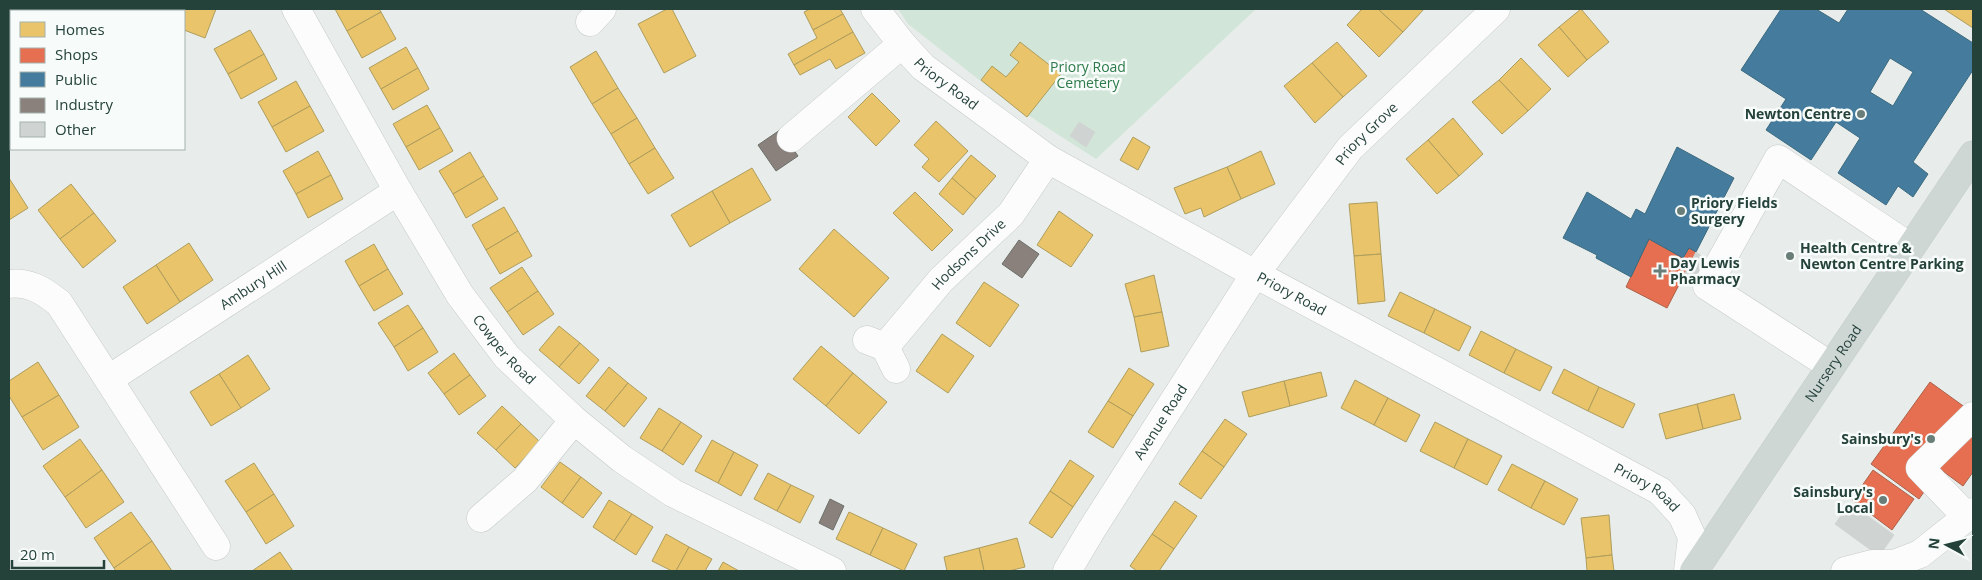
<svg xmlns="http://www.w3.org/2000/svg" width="1982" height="580" viewBox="0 0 1982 580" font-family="'Open Sans',sans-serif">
<rect width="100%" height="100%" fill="#e8edeb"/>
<polygon fill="#d1e6d8" points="898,9 1256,9 1096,159 1006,101 908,24"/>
<g fill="#e9c46a" stroke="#ae9d5c">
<polygon points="56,9 87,9 89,11 52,11"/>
<polygon points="143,9 179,9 178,11 142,11"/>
<polygon points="179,9 216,9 205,38 184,30 184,11 178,11"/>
<polygon points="335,9 379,9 381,12 347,31"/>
<polygon points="667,9 672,9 696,56 664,73 638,24"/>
<polygon points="810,9 840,9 843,14 813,30 804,12"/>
<polygon points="1362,9 1378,9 1403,32 1379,57 1347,25"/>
<polygon points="1378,9 1424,9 1403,32"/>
<polygon points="1581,9 1609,42 1587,60 1559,27"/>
<polygon points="1944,9 1973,9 1973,28"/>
<polygon points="381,12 396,39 362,58 347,31"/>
<polygon points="843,14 853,32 794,65 788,54 817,38 813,30"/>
<polygon points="1559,27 1587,60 1568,77 1538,45"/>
<polygon points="250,30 264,54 228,74 214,49"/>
<polygon points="853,32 865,53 836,69 830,59 800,75 794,65"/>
<polygon points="11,39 11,60 9,56 9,41"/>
<polygon points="1020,42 1061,74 1027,117 981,80 992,66 1006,77 1019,62 1010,55"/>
<polygon points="1337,42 1367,76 1343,97 1312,63"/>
<polygon points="406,47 418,68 381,89 369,68"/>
<polygon points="596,51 618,88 592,104 570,67"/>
<polygon points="264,54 277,79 241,99 228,74"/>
<polygon points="1521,58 1551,89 1528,111 1499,80"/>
<polygon points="1312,63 1343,97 1315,123 1284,86"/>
<polygon points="418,68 429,89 393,110 381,89"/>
<polygon points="1499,80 1528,111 1502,134 1472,102"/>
<polygon points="296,81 310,106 272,127 258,102"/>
<polygon points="618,88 637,118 611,134 592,104"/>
<polygon points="872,93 900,121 876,146 848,117"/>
<polygon points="427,105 440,128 406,147 393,124"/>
<polygon points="310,106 324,131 286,152 272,127"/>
<polygon points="637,118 655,148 629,164 611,134"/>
<polygon points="1453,118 1483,154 1459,176 1428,140"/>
<polygon points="936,121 968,151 939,182 922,167 929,159 914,145"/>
<polygon points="440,128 453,151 419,170 406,147"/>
<polygon points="1133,137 1150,147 1138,170 1120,160"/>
<polygon points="1428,140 1459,176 1437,194 1406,159"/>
<polygon points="655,148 674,178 648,194 629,164"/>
<polygon points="318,151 331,175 296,194 283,171"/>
<polygon points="1261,151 1275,184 1241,199 1227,167"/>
<polygon points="470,152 484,176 453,194 439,171"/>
<polygon points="971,155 996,176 976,199 952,178"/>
<polygon points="1227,167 1241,199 1204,217 1201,208 1185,214 1174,188"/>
<polygon points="752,168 771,200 730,223 712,191"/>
<polygon points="331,175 343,199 308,218 296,194"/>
<polygon points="484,176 498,199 466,218 453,194"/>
<polygon points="9,178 28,208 9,220"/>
<polygon points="952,178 976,199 963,215 939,194"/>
<polygon points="71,184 94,213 60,239 38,210"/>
<polygon points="712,191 730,223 690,247 671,215"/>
<polygon points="915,192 953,230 932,251 893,213"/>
<polygon points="1377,202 1381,254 1354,256 1349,204"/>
<polygon points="504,207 518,231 486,250 472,225"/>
<polygon points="1059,211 1093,235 1071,267 1037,245"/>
<polygon points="94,213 116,241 83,268 60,239"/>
<polygon points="834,229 889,278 854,317 799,269"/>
<polygon points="518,231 532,256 500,274 486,250"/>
<polygon points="189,243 213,280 180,302 156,265"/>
<polygon points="374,244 388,269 359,286 345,261"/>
<polygon points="1381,254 1385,301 1358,304 1354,256"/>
<polygon points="156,265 180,302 147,324 123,287"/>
<polygon points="522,267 538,291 507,312 490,288"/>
<polygon points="388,269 403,294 374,311 359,286"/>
<polygon points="1154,275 1162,312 1134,317 1125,284"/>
<polygon points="984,282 1019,305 990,347 956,323"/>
<polygon points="538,291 554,314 523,335 507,312"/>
<polygon points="1400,292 1435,309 1424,333 1388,316"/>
<polygon points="408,305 423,328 394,347 378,323"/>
<polygon points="1435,309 1471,327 1459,351 1424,333"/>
<polygon points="1162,312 1169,346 1141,352 1134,317"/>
<polygon points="559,326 580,343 559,367 539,350"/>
<polygon points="423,328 438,352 408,371 394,347"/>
<polygon points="1481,331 1516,349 1504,373 1469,355"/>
<polygon points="942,334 974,356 948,393 916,371"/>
<polygon points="580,343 599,360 579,384 559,367"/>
<polygon points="821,346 853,373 826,406 793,379"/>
<polygon points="1516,349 1552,367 1540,391 1504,373"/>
<polygon points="454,353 470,375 444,394 428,373"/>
<polygon points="248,355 270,389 241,408 219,374"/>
<polygon points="38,362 59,395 22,417 9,396 9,381"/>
<polygon points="609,367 628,383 605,411 586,396"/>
<polygon points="1129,368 1154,384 1133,416 1108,401"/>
<polygon points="1564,369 1599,387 1588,411 1552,393"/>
<polygon points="1321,372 1327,396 1290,406 1284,381"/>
<polygon points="853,373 887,402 859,434 826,406"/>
<polygon points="219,374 241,408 211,426 190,392"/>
<polygon points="470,375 486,396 459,415 444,394"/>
<polygon points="1355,380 1388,398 1374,425 1341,408"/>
<polygon points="1284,381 1290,406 1249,417 1242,392"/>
<polygon points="628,383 647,398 624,427 605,411"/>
<polygon points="1599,387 1635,404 1623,428 1588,411"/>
<polygon points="1734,394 1741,419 1703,429 1697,404"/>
<polygon points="59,395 79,427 43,450 22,417"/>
<polygon points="1388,398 1420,415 1406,442 1374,425"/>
<polygon points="1108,401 1133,416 1113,448 1088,432"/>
<polygon points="1697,404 1703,429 1666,439 1659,414"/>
<polygon points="502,406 521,424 496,450 477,433"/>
<polygon points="659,408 681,422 662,451 640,438"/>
<polygon points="1225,419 1247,434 1224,467 1202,451"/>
<polygon points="681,422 702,436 683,465 662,451"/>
<polygon points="1435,422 1468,439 1454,468 1420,451"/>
<polygon points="521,424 540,442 515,468 496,450"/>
<polygon points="80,439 102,470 65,497 43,466"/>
<polygon points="1468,439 1502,456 1487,485 1454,468"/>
<polygon points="712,440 734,452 718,483 695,471"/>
<polygon points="1202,451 1224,467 1201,499 1179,484"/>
<polygon points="734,452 758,465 741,496 718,483"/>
<polygon points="1070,460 1094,476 1073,507 1050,491"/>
<polygon points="560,462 581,477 562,503 541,487"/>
<polygon points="254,463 274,494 246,512 225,481"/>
<polygon points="1512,464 1545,481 1531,508 1498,490"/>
<polygon points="102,470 124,502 86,528 65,497"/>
<polygon points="768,473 791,485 777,511 754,499"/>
<polygon points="581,477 602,493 583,518 562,503"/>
<polygon points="1545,481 1578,499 1564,525 1531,508"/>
<polygon points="791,485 814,496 800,523 777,511"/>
<polygon points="1050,491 1073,507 1052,538 1029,523"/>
<polygon points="274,494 294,526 266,544 246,512"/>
<polygon points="609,500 632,514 614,541 593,527"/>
<polygon points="1175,501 1197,516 1174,549 1152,534"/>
<polygon points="131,512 152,541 114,568 94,538"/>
<polygon points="849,512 883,528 870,555 836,539"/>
<polygon points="632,514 653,527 636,555 614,541"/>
<polygon points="1609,515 1612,555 1586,558 1581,518"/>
<polygon points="883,528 917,544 904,571 870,555"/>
<polygon points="666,534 689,547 676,571 672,571 652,561"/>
<polygon points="1152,534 1174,549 1159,571 1137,571 1130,566"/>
<polygon points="1017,538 1025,567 1009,571 984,571 979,548"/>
<polygon points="152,541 172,571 116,571 114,568"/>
<polygon points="689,547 712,559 705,571 676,571"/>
<polygon points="979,548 984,571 947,571 944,557"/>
<polygon points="280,552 293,571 252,571"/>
<polygon points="1612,555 1614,571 1587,571 1586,558"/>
<polygon points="723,562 739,571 718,571"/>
</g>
<g fill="#e76f51" stroke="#ac624a">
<polygon points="1649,239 1683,258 1689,248 1696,252 1667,308 1626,287"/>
<polygon points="1930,382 1973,413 1973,472 1963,486 1940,469 1919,499 1871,464"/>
<polygon points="1873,470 1914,499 1892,530 1852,500"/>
</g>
<g fill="#457b9d" stroke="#3b6a7f" fill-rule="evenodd">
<path d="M 1781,9 L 1816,9 L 1839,23 L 1848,9 L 1920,9 L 1973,43 L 1973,70 L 1913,162 L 1928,174 L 1913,197 L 1898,186 L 1886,205 L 1838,173 L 1860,138 L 1836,122 L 1811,160 L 1766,130 L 1786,99 L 1741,70 ZM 1890,58 L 1913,72 L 1893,106 L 1870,92 Z"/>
<polygon points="1677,147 1734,178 1696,252 1689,248 1683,258 1649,239 1631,277 1596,258 1597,255 1563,238 1587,192 1631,219 1636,209 1645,214"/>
</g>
<g fill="#8a817c" stroke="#6b6e68">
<polygon points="780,130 798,156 776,171 758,145"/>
<polygon points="1019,240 1039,254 1022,278 1002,264"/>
<polygon points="830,499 844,506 833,530 819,523"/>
</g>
<g fill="#cfd4d2" stroke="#d1d6d4">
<polygon points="1079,122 1095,132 1086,147 1070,136"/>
<polygon points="1696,252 1707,260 1694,284 1683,277"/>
<polygon points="1850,503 1894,535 1879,556 1835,524"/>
</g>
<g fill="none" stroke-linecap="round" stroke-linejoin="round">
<defs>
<g id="minor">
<path id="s1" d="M 296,9 L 398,191 L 460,295 L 507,357 L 574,420 L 622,459 L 673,493 L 832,571"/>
<path id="s2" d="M 875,9 L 902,44 L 923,67 L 1048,159 L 1255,274 L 1660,491 L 1682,515 L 1692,537 L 1688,571"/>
<polyline points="590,22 602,9"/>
<polyline points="791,138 902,44"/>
<path d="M 9,284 C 29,281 44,291 59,303 L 216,546"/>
<polyline points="867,340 885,347 896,369"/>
<path id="s3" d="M 885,347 L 941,280 L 1011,214 L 1048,159"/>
<polyline points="1831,366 1707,286 1778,159 1910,247"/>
<path id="s4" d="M 109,379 L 398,191"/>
<polyline points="1967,517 1920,468 1973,416"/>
<polyline points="481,518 525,480 574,420"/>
<path id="s5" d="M 1067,571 L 1092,529 L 1255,274 L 1350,148 L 1496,9"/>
<polyline points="1845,571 1872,564 1894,564 1920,554 1973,512"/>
</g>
<g id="major">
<path id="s6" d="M 1694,571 L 1973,155"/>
</g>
</defs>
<use href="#minor" stroke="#c5cac8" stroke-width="29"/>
<use href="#major" stroke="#c3ccc9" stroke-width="29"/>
<use href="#minor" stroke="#fcfcfc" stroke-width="28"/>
<use href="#major" stroke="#cfd7d5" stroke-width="28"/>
</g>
<g fill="#697e78" stroke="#f7fbf9" stroke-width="2">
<circle cx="1861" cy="114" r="5"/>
<circle cx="1681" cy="211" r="5"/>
<circle cx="1790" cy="256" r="5"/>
<path d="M1657.5 263.5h5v5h5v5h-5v5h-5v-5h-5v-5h5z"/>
<circle cx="1931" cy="439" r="5"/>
<circle cx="1883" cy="500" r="5"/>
</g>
<g text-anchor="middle" stroke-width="5" stroke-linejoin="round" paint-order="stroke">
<g font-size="14" fill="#2d7a4b" stroke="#f7fbf9">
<text x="1088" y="72">Priory Road<tspan x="1088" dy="16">Cemetery</tspan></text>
</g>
<g font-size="14" fill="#24423a" stroke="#f7fbf9">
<text dy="5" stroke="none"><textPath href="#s2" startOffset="104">Priory Road</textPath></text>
<text dy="5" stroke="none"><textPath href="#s5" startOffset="531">Priory Grove</textPath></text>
<text dy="5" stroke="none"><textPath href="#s3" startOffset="125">Hodsons Drive</textPath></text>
<text dy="5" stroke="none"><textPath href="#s4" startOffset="172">Ambury Hill</textPath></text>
<text dy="5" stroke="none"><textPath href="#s2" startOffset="509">Priory Road</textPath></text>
<text dy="5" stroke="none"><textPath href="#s1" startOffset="400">Cowper Road</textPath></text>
<text dy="5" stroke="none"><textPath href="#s6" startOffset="250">Nursery Road</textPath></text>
<text dy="5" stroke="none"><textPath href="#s5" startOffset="176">Avenue Road</textPath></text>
<text dy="5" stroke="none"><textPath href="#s2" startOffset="914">Priory Road</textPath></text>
</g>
<g font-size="14" font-weight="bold" fill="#24423a" stroke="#f7fbf9" text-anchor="end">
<text x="1851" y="119">Newton Centre</text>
<text x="1691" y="208" text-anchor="start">Priory Fields<tspan x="1691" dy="16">Surgery</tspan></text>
<text x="1800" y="253" text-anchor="start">Health Centre &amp;<tspan x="1800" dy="16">Newton Centre Parking</tspan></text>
<text x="1670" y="268" text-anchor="start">Day Lewis<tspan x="1670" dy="16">Pharmacy</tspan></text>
<text x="1921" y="444">Sainsbury's</text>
<text x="1873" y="497">Sainsbury's<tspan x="1873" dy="16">Local</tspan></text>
</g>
</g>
<rect width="1982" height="580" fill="none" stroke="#24423a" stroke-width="20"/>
<rect x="10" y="10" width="175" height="140" fill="#f7fbf9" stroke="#a3b1ad"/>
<rect x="20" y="22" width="25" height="15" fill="#e9c46a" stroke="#a3b1ad"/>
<text x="55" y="35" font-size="15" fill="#24423a">Homes</text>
<rect x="20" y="48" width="25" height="15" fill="#e76f51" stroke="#a3b1ad"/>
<text x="55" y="60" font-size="15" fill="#24423a">Shops</text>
<rect x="20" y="72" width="25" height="15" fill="#457b9d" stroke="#a3b1ad"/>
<text x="55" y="85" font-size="15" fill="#24423a">Public</text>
<rect x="20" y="98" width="25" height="15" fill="#8a817c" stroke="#a3b1ad"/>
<text x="55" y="110" font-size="15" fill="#24423a">Industry</text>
<rect x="20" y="122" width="25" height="15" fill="#cfd4d2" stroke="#a3b1ad"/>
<text x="55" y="135" font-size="15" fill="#24423a">Other</text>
<g transform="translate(1947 545) rotate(277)" stroke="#f7fbf9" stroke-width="4" paint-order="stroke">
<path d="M0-4L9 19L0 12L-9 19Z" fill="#24423a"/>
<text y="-8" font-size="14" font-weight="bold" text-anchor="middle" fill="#24423a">N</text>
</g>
<path d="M12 560v8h92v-8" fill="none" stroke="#24423a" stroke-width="2.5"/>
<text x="20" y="560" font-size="15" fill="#24423a" stroke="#f7fbf9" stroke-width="4" paint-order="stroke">20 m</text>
</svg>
